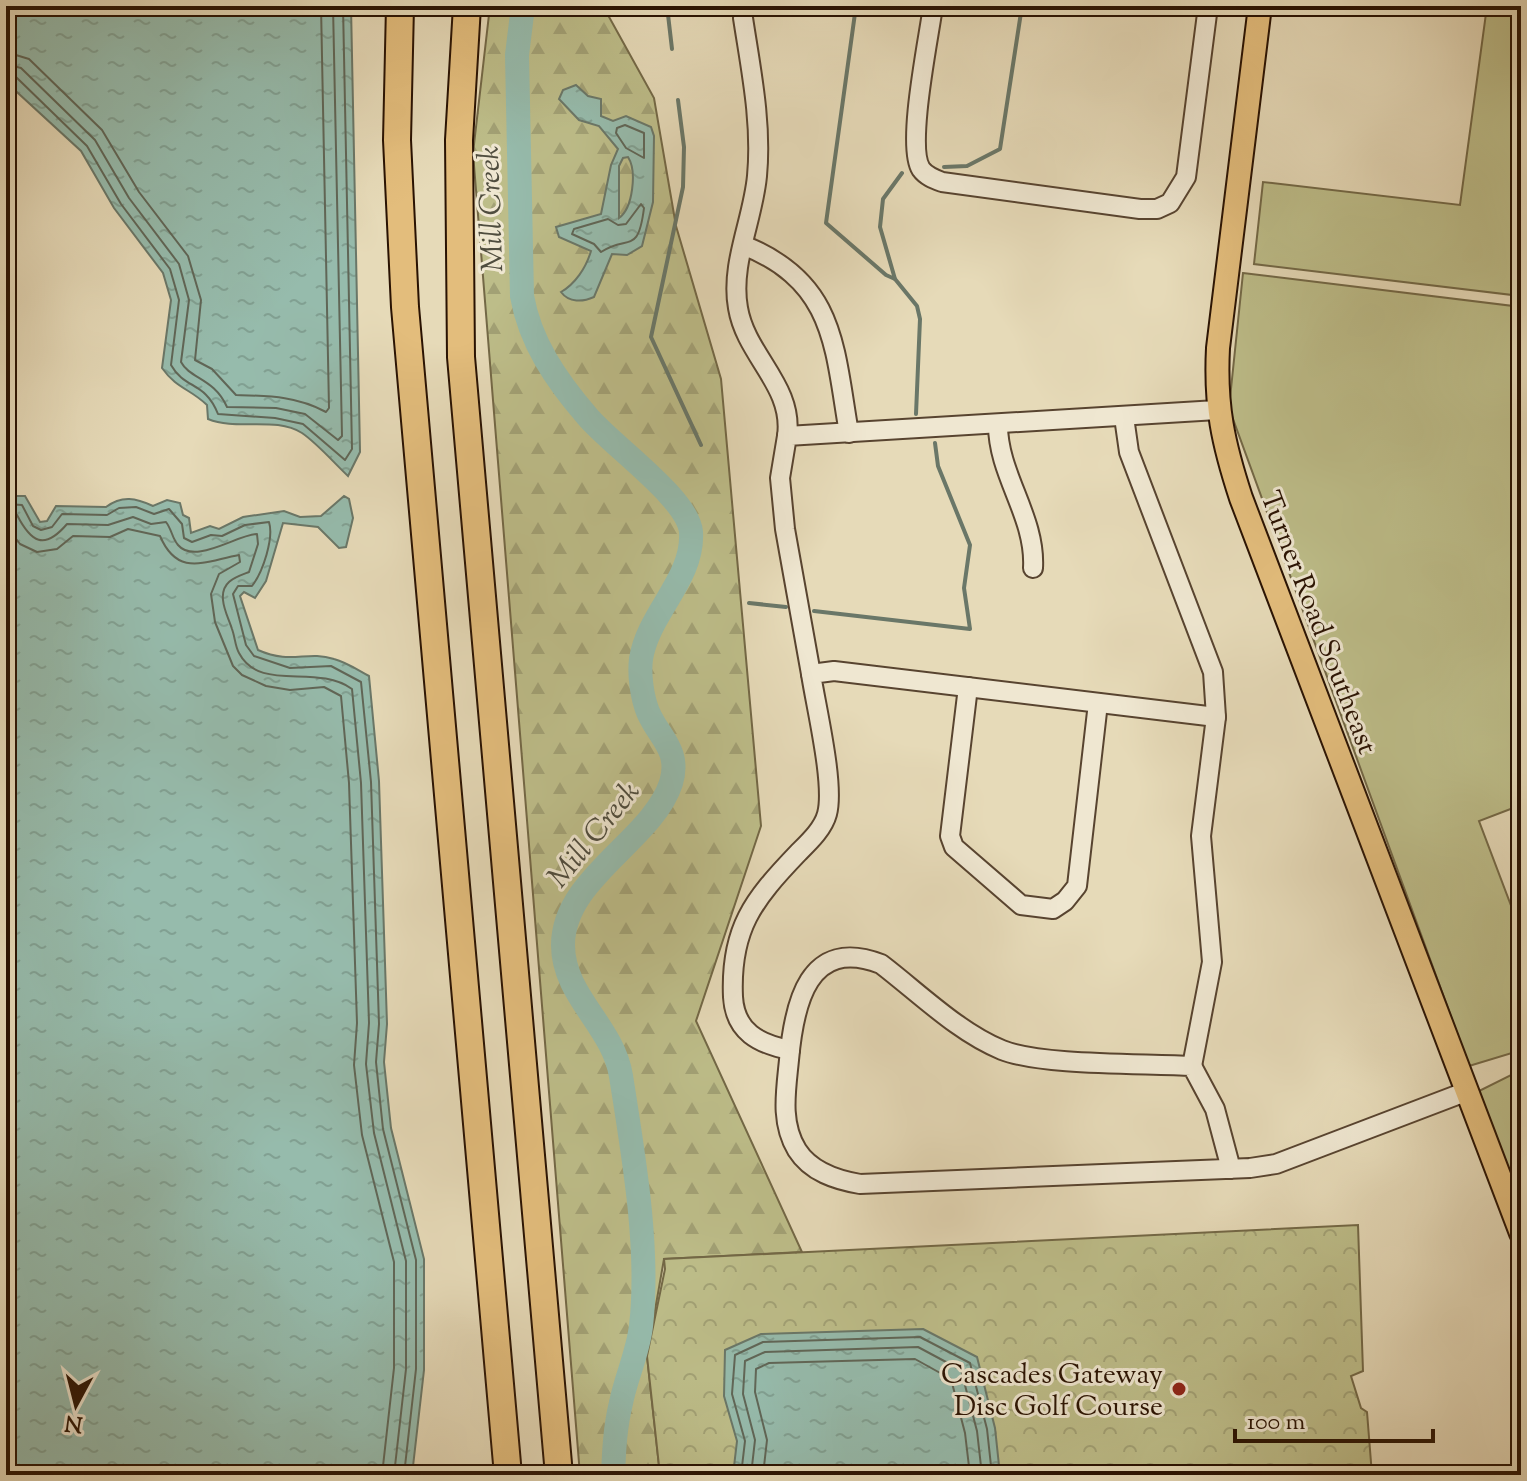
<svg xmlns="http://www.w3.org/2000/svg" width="1527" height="1481" viewBox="0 0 1527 1481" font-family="'Sorts Mill Goudy',serif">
<defs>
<pattern id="forest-firs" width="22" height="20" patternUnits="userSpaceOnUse" patternTransform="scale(2)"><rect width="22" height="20" fill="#bdbd89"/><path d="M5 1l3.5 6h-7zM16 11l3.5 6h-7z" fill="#a2a175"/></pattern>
<pattern id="park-crowns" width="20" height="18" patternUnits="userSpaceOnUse" patternTransform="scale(2)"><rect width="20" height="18" fill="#bdbd89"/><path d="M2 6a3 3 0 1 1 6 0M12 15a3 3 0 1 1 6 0" fill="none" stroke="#a2a175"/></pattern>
<pattern id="water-ripples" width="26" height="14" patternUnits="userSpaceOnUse" patternTransform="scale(2)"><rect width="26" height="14" fill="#96bbac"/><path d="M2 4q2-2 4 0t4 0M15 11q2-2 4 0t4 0" fill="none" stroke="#81a092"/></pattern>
</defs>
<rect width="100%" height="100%" fill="#e6dab8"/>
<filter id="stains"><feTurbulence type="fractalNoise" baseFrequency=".0025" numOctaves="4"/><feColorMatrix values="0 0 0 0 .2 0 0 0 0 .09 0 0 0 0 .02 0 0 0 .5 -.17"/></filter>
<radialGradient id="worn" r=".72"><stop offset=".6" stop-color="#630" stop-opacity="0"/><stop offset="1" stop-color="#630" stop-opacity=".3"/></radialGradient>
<g fill="#bdbd89" stroke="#736846" stroke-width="2">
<polygon points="1487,6 1521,6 1521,296 1254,264 1263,182 1460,205"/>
<polygon points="1243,273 1521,307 1521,805 1479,821 1521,932 1521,1015 1512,1053 1469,1066 1229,408"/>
<polygon points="1521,1070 1521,1180 1514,1183 1479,1091"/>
</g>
<polygon fill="url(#forest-firs)" stroke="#736846" stroke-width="2" points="490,6 603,6 654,98 676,226 721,379 761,826 696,1021 802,1252 664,1259 647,1356 660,1475 580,1475 473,153"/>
<polygon fill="url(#park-crowns)" stroke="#736846" stroke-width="2" points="1358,1225 1363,1371 1351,1376 1361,1408 1367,1412 1372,1475 660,1475 647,1356 665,1269 664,1259"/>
<g fill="url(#water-ripples)" stroke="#6a7768" stroke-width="2" fill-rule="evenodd">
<path d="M 6,6 L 351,6 L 360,452 L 348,476 C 334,463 318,444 302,433 C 275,416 237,431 208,419 L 207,405 C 189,388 177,389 162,368 L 171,300 L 163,273 L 114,208 L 81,151 L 6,82 Z"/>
<path d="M 576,85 L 588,96 L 601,99 L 601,116 L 613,121 L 626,116 L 651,127 L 654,136 L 653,202 L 642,246 L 627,255 L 612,254 L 594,297 C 583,302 569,303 561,292 C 575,284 586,268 591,251 L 559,237 L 556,227 L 601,214 L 611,165 L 618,149 L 599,126 L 579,120 L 559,99 L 563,90 ZM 628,157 C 637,171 633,208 619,218 L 619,166 L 623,158 Z"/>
<path d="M 6,496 L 25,496 L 40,522 L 47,521 L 56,506 L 106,507 C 122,495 136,498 153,506 L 167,500 L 180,503 L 183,515 L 189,518 L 191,533 L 210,526 L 219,529 L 243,517 L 284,511 L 300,517 L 321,516 L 344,496 L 349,499 L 353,518 L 346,547 L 339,548 L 318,527 L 283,523 L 266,581 L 255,598 L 244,592 L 240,596 L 258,650 C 292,665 306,650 334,659 C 346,662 358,670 369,676 L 379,781 L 387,1024 L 384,1062 L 391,1128 L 424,1259 L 424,1370 L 412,1475 L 6,1475 Z"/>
<polygon points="923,1329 977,1357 995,1428 1000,1475 733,1475 737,1441 724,1396 725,1350 761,1334"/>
</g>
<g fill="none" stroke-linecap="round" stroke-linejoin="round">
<g stroke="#606657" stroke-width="2">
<path d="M 6,52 L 29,59 L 102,130 L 139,192 L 188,256 L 201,300 L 195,360 L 212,369 L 236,395 C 269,396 297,396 326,412 L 329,408 L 321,6"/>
<path d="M 6,64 L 21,68 L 95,140 L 129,198 L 179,264 L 189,300 L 181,362 C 190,379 214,378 227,407 L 276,408 L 305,414 L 338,440 L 342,436 L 333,6"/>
<path d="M 6,74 L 16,77 L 87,146 L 121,204 L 170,269 L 179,300 L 171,365 C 185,390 205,381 218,414 L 275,418 L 303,424 L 345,460 L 352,449 L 343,6"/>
<polygon points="625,125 644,133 644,158 626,148 616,133 617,128"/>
<path d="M 641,204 L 644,208 C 638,256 628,234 601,252 L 594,244 L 572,234 L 574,229 L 608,219 L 618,225 L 626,224 Z"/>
<path d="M 6,504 L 22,505 L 33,526 L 41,530 L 52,527 L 62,514 L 107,515 L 119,508 L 136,507 L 154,514 L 169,509 L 182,524 L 184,538 L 192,542 L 211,535 L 222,536 L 245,525 L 269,522 C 274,538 263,572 252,586 L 238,586 L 233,594 L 246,645 L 254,656 L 290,668 L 331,666 L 361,682 L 371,782 L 379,1024 L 376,1062 L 383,1129 L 416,1260 L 416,1369 L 404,1475"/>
<path d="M 6,514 L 17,515 C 31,542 44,551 67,524 L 108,525 L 133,517 L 151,524 L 166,522 C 172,530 172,538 178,545 C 195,565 236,535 257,534 L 258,544 L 249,572 C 236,577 221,581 223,600 C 224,611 229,619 232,629 C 235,637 235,646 239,653 C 260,693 316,663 352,689 L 361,783 L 369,1023 L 366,1064 L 374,1133 L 406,1261 L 406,1369 L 394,1475"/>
<path d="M 6,526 L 20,544 L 37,552 L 57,549 L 73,536 L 110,537 L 128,529 L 160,536 C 178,578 205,561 239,555 L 240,562 L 219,574 L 211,594 L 215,622 L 233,666 L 242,675 L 266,686 L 290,690 L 324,687 L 341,696 L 349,783 L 357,1023 L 354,1065 L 362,1135 L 394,1262 L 394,1368 L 382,1475"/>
<polyline points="741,1475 745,1441 732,1394 735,1355 763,1342 920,1337 970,1363 987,1429 992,1475"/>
<polyline points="751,1475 755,1440 743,1394 745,1361 765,1352 918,1347 961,1370 977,1431 982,1475"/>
<polyline points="763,1475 767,1440 755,1392 756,1369 769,1363 915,1359 951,1379 965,1433 970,1475"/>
</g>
<g stroke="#6a7768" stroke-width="4">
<polyline points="667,6 672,49"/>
<polyline points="856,6 826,223 886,275 895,279"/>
<polyline points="678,100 684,147 683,187 651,337 701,445"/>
<polyline points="944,167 967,166 1000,149 1022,6"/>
<polyline points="902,173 883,199 880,227 895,279 917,306 920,319 916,414"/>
<polyline points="749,603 786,607"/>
<polyline points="814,611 970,629 964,588 970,545 938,466 935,443"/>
</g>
<path stroke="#96bbac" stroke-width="24" d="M 523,6 L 517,55 L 522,296 C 530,342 556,380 587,416 C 611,445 688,498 691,532 C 694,579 648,613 641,659 C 639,675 642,697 648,712 C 659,738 681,750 671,783 C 652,841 563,878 563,945 C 563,996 613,1026 621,1076 C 633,1153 650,1248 641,1326 C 638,1353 626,1377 621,1403 C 615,1427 614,1451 613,1475"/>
<defs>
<g id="minor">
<path d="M 933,6 C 929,37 906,146 921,169 C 926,176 934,179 942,182 L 1140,209 L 1157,209 L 1170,203 L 1186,177 L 1208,6"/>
<path d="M 743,18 C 751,70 762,123 757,176 C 753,220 730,264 738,308 C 746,356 794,386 787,436"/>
<path d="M 743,245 C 836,282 834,347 849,433"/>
<polyline points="1124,417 1129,452 1213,672 1216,717"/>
<path d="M 998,425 C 998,475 1036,517 1033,568"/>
<polyline points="811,674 785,529 780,478 787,436 1217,410"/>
<polyline points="968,687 950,836 954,847 1021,905 1053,909 1065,901 1077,886 1098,703"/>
<path d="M 790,1050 C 759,1044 735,1032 733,997 C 730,929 753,900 798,853 C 809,842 823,829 827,814 C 835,785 816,707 811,674 L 834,671 L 1216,717 L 1201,836 L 1212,962 L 1192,1066"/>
<path d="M 1231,1169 L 1215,1109 L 1192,1066 C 1145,1063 1043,1066 1002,1050 C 958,1032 919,993 881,964 C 808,936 794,1004 789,1060 C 786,1091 780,1122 797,1150 C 811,1172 836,1180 860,1184 L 1250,1168 L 1276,1164 L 1465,1092"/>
</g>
<path id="major" d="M 1260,6 L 1218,348 C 1215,406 1223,443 1241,498 L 1521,1233"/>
<g id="highway">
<polyline points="400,6 397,140 405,307 508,1475"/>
<polyline points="467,6 459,140 461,357 559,1475"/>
</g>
</defs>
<use href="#minor" stroke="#584430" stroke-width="22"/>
<use href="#major" stroke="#291202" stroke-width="26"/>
<use href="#highway" stroke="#291202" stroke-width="30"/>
<use href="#minor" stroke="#efe7d1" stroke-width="18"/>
<use href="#major" stroke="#e3bd7c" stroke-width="22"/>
<use href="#highway" stroke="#e3bd7c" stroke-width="26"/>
</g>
<circle fill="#8f2418" stroke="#efe7d1" stroke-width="3" cx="1179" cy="1389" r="8"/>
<g text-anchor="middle" stroke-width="6" stroke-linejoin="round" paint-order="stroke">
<g font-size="28" fill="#291202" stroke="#efe7d1">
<text transform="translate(1320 622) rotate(69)" y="10">Turner Road Southeast</text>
</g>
<g font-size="28" fill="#291202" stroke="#efe7d1" text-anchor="end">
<text x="1163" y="1383">Cascades Gateway<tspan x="1163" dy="32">Disc Golf Course</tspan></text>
</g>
<g font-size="30" font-style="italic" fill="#4f4d3e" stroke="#efe7d1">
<text transform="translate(490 209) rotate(-92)" y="10">Mill Creek</text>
<text transform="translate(593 834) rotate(-51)" y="10">Mill Creek</text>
</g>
</g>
<rect width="1527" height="1481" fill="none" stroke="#e6dab8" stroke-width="32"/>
<rect x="8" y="8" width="1511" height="1465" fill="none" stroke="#291202" stroke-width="4"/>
<rect x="16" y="16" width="1495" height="1449" fill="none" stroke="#291202" stroke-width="2"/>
<g transform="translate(76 1405) rotate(187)" stroke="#efe7d1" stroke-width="6" paint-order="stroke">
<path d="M0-6L14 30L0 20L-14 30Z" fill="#291202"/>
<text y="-12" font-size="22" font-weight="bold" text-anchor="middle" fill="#291202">N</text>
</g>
<path d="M1235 1429v12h198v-12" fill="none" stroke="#291202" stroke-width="4"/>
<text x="1247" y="1429" font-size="24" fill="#291202" stroke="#efe7d1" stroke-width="6" paint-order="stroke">100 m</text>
<rect width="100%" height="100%" filter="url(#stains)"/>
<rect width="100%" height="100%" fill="url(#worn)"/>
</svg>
